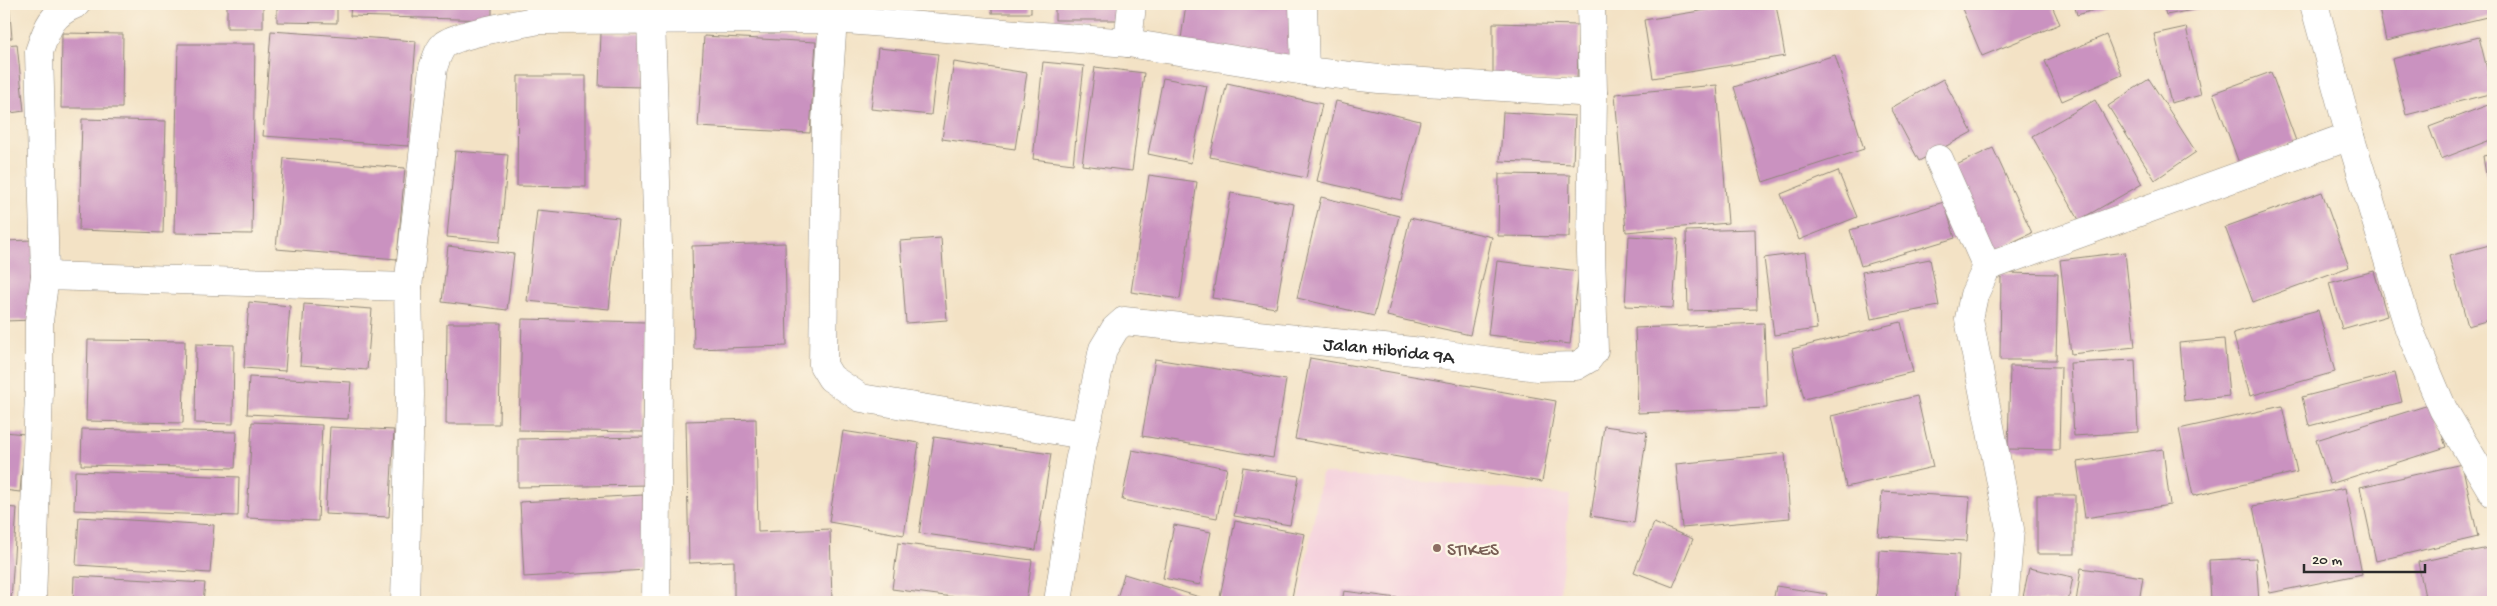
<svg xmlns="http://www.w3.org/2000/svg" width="2497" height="606" viewBox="0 0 2497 606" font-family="'Gochi Hand',sans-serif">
<rect width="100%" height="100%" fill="#fcf5e5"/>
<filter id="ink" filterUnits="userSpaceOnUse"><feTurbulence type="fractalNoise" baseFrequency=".02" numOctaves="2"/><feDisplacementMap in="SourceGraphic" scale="10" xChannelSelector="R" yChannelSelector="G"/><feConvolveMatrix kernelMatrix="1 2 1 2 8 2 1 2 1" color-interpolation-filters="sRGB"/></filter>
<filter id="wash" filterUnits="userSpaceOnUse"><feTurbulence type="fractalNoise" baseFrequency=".0096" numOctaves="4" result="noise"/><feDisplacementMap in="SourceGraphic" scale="20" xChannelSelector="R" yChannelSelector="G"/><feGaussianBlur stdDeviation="1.12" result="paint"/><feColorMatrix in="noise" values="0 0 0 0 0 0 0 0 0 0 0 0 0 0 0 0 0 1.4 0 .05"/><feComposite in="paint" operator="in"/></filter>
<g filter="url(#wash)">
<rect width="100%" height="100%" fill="#f3e2c5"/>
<polygon fill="#f4cfdd" points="1322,473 1570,495 1559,602 1299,602"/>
<g id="blocks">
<g fill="#ca92c0">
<polygon points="4,4 9,4 12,38 4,38"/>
<rect x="227" y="4" width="36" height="24"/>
<polygon points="277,4 337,4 337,23 277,22"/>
<polygon points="351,4 492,4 492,20 350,16"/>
<rect x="992" y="4" width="39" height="9"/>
<rect x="1055" y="4" width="68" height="16"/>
<polygon points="1186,4 1294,4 1293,60 1180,46"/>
<polygon points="1743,4 1776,4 1785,56 1653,78 1644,20"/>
<polygon points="1960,4 2051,4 2060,24 1982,56"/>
<polygon points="2074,4 2114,4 2077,15"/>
<polygon points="2163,4 2220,4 2220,5 2166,15"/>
<polygon points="2378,4 2488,4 2491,16 2386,41"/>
<polygon points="1493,23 1579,25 1577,80 1493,79"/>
<polygon points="2186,27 2201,95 2171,103 2154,34"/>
<polygon points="271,31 416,41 408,146 263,136"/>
<polygon points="62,33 123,34 122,108 61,108"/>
<polygon points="601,33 646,34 644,87 599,86"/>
<polygon points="2106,35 2122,75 2062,101 2045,61"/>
<polygon points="704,36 816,42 810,133 698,127"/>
<polygon points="2479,37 2493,93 2406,115 2392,59"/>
<polygon points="17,44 24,111 4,114 4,45"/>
<polygon points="178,44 255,44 252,234 174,233"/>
<polygon points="878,48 938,54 931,115 871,109"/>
<polygon points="1835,55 1864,149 1763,182 1734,87"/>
<polygon points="954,62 1027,73 1015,149 942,139"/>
<polygon points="1043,62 1084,66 1073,164 1033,159"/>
<polygon points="1095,67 1144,73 1132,171 1082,165"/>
<polygon points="2271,72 2296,141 2239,163 2213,93"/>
<polygon points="518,76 586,76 586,187 517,186"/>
<polygon points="1163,78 1207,86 1191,163 1148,154"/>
<polygon points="1943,79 1972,132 1919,161 1891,108"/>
<polygon points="2149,79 2196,152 2155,180 2108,106"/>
<polygon points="1227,83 1322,104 1306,178 1210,157"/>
<polygon points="1717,85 1728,223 1626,232 1615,94"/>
<polygon points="2095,100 2142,184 2079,220 2032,136"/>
<polygon points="1336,101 1420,121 1401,200 1317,181"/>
<polygon points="2488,105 2493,120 2493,139 2441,159 2429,127"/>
<polygon points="1503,112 1575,116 1573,164 1500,161"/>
<polygon points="82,119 166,121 163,233 79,230"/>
<polygon points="1993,148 2032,233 1991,252 1952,167"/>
<polygon points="455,151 508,155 500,242 447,237"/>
<polygon points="2493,154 2493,199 2490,200 2483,156"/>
<polygon points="284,158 405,168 397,259 276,249"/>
<polygon points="1838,171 1857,217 1799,240 1781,194"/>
<polygon points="1499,174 1570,175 1569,237 1498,236"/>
<polygon points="1149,175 1197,182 1180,299 1131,292"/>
<polygon points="2322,192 2349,267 2253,302 2225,227"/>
<polygon points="1231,193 1294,204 1276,308 1212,298"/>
<polygon points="1321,197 1399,216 1374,316 1297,298"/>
<polygon points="1944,202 1955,238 1861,266 1850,230"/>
<polygon points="537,210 619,218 609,309 527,301"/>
<polygon points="1410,218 1492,237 1470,335 1387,316"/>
<polygon points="1755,229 1757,309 1688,311 1686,231"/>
<polygon points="1629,236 1678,239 1673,308 1625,306"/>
<polygon points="941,238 947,320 906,323 900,241"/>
<polygon points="33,240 35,320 4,321 4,241"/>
<polygon points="785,243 787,346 694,349 692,246"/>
<polygon points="2493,244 2493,319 2468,326 2449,256"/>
<polygon points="448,246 514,254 507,310 442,302"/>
<polygon points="1806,252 1817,329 1774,335 1764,258"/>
<polygon points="2125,252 2135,347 2071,354 2060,260"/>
<polygon points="1930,259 1939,306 1871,319 1862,272"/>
<polygon points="1497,261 1579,271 1570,344 1488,335"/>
<polygon points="2374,271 2387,316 2342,329 2329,283"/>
<polygon points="2001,273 2058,274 2056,360 2000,360"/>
<polygon points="249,302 290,306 285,371 244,368"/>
<polygon points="304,304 372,309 367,370 300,365"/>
<polygon points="2318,310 2335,372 2250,396 2233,333"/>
<polygon points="522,319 646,322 643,432 519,430"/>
<polygon points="1901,322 1913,372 1804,399 1792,349"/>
<polygon points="447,323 501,323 499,424 446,424"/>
<polygon points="1764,323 1767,408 1638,413 1635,328"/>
<polygon points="2224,339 2229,396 2184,401 2179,343"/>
<polygon points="88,340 185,341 183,423 86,421"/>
<polygon points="196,344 234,345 233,424 195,423"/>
<polygon points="1310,358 1556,401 1542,482 1295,439"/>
<polygon points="1155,359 1286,380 1273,458 1142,436"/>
<polygon points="2135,360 2138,432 2074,436 2070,363"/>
<polygon points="2010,366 2061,367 2059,450 2008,449"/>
<polygon points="2395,373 2402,402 2309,426 2302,397"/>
<polygon points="249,377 351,382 348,419 247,414"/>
<polygon points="1917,396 1933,467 1846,487 1831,416"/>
<polygon points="2432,404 2446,447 2330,484 2316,440"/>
<polygon points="2282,406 2297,472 2193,496 2179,429"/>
<polygon points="756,419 758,532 830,529 832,602 734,602 734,561 689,563 686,421"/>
<polygon points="252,422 322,425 318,521 247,518"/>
<polygon points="1604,426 1647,432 1634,523 1591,516"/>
<polygon points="330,427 394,430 389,517 325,514"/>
<polygon points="82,429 237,432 235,468 81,465"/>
<polygon points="843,431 919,443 904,535 829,522"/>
<polygon points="4,432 25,434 20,492 4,490"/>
<polygon points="650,437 650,485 518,487 518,439"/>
<polygon points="934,437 1051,454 1036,550 919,533"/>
<polygon points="2163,449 2170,505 2085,518 2077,462"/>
<polygon points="1132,450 1227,468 1217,518 1122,500"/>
<polygon points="1785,453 1790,518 1682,528 1676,464"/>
<polygon points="2462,464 2478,537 2376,561 2360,487"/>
<polygon points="1243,467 1299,476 1290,525 1234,516"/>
<polygon points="75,471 239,477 238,516 74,510"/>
<polygon points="2345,488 2362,574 2270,593 2253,506"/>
<polygon points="1882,492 1970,497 1967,541 1878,536"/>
<polygon points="643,495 647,570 524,577 520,502"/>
<rect x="2037" y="495" width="38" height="59"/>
<polygon points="4,507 17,508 11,602 4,602"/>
<polygon points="79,517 214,525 210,573 76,565"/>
<polygon points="1235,521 1305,534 1291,602 1219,602"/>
<polygon points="1654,523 1693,539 1673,587 1634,572"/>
<polygon points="1174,525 1211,532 1200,585 1163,578"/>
<polygon points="898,543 1032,560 1026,602 991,602 892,589"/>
<polygon points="2493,547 2493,602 2426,602 2418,562"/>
<polygon points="1879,550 1959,555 1956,602 1876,602"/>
<polygon points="2256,558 2259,602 2211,602 2209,560"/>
<polygon points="2029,568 2073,577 2068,602 2022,602"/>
<polygon points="2081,568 2143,577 2139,602 2076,602"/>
<polygon points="1124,574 1206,599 1205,602 1116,602"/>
<polygon points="74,576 205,583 203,602 73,602"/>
<polygon points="1776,586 1827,594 1825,602 1773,602"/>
<polygon points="1344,591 1420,601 1420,602 1342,602"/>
</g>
</g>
</g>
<g filter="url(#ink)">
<use href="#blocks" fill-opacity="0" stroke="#8f8678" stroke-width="1"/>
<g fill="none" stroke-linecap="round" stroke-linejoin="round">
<defs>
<g id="street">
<polyline points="834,4 826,121 823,365 831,378 861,398 1084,435"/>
<polyline points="1303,4 1305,71"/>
<polyline points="2314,4 2350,136 2409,329 2443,409 2493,493"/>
<polyline points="651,18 659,278 656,602"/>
<polyline points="1128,43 1132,4"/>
<polyline points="1939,159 1987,267 1974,295 1969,319 2010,529 2004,602"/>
<polyline points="1987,267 2350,136"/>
<path d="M 45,276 L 39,52 C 47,28 51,14 76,4"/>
<polyline points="32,602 39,391 39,321 45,276 408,287"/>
<path d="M 405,602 L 410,395 L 408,287 L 433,68 C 436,60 438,50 445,44 C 461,33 519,24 539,20 L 835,19 L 1128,43 L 1305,71 L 1379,79 L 1593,93"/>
<path id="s1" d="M 1058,602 L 1079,462 L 1103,349 L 1115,329 L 1124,321 L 1432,353 L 1537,367 L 1576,366 L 1588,359 L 1594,351 L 1591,252 L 1593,93 L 1591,4"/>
</g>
</defs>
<use href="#street" stroke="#8f8678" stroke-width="29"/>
<use href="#street" stroke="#fff" stroke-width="28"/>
</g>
</g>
<circle fill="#8d6e63" stroke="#fcf5e5" stroke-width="2" cx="1437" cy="548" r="5"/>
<g text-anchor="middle" stroke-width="5" stroke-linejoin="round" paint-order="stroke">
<g font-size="19" fill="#2b2b2b" stroke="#fcf5e5">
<text dy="7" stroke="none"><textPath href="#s1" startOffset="559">Jalan Hibrida 9A</textPath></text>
</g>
<g font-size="19" fill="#785e54" stroke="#fcf5e5" text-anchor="start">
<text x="1447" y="555">STIKES</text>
</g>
</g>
<rect width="2497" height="606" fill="none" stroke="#fcf5e5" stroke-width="20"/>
<path d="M2304 564v8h121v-8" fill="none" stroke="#2b2b2b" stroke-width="2.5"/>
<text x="2312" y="564" font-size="15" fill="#2b2b2b" stroke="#fcf5e5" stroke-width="4" paint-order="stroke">20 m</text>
</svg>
